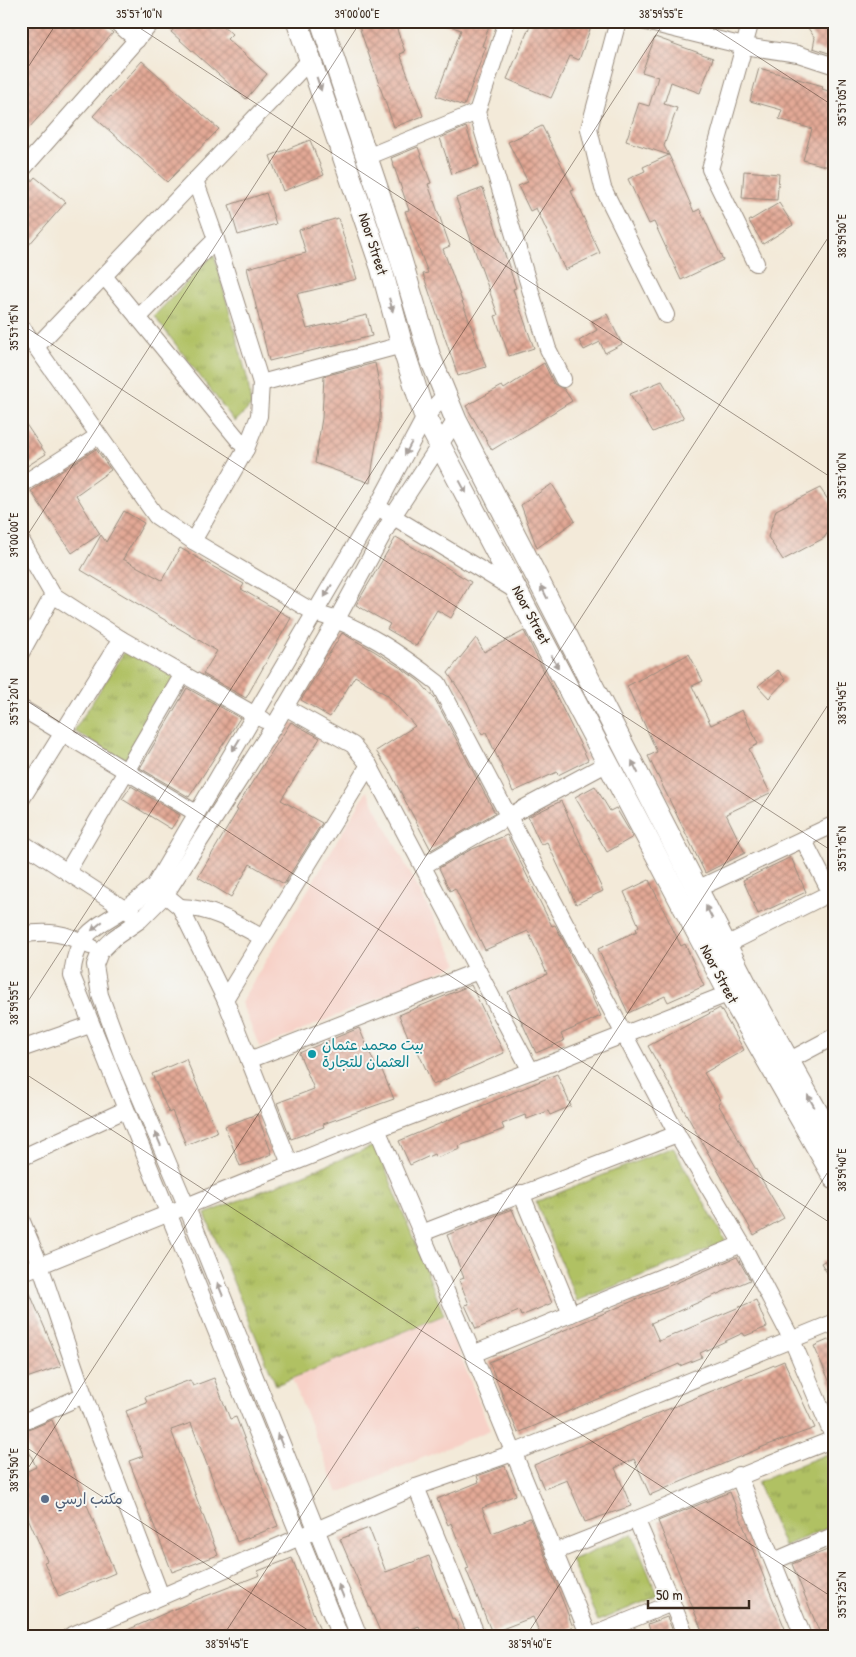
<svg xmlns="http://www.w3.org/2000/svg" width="856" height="1657" viewBox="0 0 856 1657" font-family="'Patrick Hand','Playpen Sans Arabic',sans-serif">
<defs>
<pattern id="park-tufts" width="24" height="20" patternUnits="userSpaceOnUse" patternTransform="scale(1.25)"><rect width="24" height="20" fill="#b0c164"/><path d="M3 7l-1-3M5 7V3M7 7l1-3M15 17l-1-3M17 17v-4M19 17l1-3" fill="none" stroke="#909d52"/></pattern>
<pattern id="building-cross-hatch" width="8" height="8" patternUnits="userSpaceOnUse" patternTransform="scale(1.25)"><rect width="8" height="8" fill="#e3a996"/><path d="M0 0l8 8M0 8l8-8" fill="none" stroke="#b98a7a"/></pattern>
</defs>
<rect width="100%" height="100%" fill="#f6f6f2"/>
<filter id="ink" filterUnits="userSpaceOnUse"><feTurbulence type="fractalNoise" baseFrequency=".02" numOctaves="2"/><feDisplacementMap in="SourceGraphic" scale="10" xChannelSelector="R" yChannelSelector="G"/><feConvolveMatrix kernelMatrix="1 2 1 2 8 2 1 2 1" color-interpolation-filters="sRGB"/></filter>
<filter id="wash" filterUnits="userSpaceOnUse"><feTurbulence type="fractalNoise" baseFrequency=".0096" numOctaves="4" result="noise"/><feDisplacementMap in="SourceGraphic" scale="20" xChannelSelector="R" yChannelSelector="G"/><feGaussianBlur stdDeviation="1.12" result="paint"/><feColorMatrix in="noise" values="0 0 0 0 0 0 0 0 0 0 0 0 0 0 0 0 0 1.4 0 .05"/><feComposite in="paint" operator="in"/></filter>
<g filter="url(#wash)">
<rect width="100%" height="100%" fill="#f3ead9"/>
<g fill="#f7d1c7">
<polygon points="367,791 458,964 260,1048 241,1002"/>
<polygon points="444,1315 490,1430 338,1493 292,1379"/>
</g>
<g fill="url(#park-tufts)" stroke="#767641">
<polygon points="214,254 248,381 251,406 235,422 154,316"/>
<polygon points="126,649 175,677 125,760 74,731"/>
<polygon points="376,1145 444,1315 276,1385 205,1214"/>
<polygon points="673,1147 726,1242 577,1301 536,1202"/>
<polygon points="827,1454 835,1473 835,1525 784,1546 757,1482"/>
<polygon points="632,1534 658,1596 598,1621 571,1560"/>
</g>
<g id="blocks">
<g fill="url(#building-cross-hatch)">
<polygon points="21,21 99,21 113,33 21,137"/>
<polygon points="181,21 218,21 232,34 227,39 267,74 246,99 171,32"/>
<polygon points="357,21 394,21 405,52 400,54 423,116 394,127"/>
<polygon points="442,21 491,21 482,46 486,47 464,106 436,96 461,30 442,23"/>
<polygon points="532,21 593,21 579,60 570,56 551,98 507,79"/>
<polygon points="803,21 835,21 835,55 813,48 815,38"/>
<polygon points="655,37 713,58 700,93 671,82 664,104 677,108 664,146 669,155 626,141 639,103 649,106 658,77 642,72"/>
<polygon points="142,61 219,129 167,182 93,116"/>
<polygon points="759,68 823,86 822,89 835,93 835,146 829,167 803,160 812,129 779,119 782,110 750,101"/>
<polygon points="542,126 574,190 571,191 600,253 565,270 536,208 530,211 518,186 528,182 508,142"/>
<polygon points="466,127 479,165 452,174 440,138"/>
<polygon points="310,140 324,175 283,191 270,156"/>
<polygon points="418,147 431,183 428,184 450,246 443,249 486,367 458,376 423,274 428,273 405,211 409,210 391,158"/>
<polygon points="669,155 694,212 700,209 723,260 681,280 654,222 649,224 628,179 645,171 643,167"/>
<polygon points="744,171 779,174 777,200 742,198"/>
<polygon points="35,177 66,202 21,254 21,194"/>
<polygon points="483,188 516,288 513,289 534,348 509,356 495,316 498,315 456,198"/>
<polygon points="266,193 276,224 238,235 229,205"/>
<polygon points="779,203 793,225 763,244 749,221"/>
<polygon points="338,218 357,279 297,294 307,329 367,315 372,336 269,361 247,268 306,253 299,230"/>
<polygon points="607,314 622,344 605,353 600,342 584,350 579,341 597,330 592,321"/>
<polygon points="375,363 381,393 380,418 370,483 315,463 322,418 324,376"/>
<polygon points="544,363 554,384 564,389 572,401 492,450 466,406 502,386 504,389"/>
<polygon points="662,381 684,418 653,432 630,394"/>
<polygon points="21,417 46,454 21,470"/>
<polygon points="96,449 111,470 76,495 100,534 72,553 31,491"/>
<polygon points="552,484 575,521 537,548 521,505"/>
<polygon points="820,488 835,510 835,522 824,538 783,560 768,537 776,510"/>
<polygon points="124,511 144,523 123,559 162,580 180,548 244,584 241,589 291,618 246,698 203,674 217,651 81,570 101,535 106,542"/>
<polygon points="396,537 471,582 451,618 437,610 416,646 387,629 390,624 356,605"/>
<polygon points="524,631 588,760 558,775 557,772 513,792 486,732 482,734 467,702 448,673 476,638 484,652"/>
<polygon points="342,633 374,651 404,670 420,682 435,699 495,813 431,850 390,772 376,751 415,726 387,695 355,676 330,717 301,700"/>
<polygon points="689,654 703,681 692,686 711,725 742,710 758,744 749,749 770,793 726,814 745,853 705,873 648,756 657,752 627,686"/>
<polygon points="778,670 786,680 769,698 758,686"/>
<polygon points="187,688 240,718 189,797 140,768"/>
<polygon points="291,722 320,738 281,800 322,823 284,884 250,864 231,897 198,877 238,810 236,809 251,784"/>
<polygon points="131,786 180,815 171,829 122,799"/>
<polygon points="595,786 610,811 616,808 633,837 607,852 575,797"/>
<polygon points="561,801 603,891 576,904 547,842 541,845 528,817"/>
<polygon points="507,835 552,926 555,925 585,982 601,1016 561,1034 564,1041 536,1053 508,992 547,974 528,931 485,950 455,888 450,891 439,868 470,850"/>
<polygon points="791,857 806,892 758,914 743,880"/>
<polygon points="649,880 681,946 685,944 704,986 668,1002 665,996 628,1013 598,949 637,931 636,928 639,926 624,892"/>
<polygon points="471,985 504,1053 433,1085 415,1045 412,1046 399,1015"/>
<polygon points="720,1008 744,1050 704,1073 721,1102 718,1104 784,1218 754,1235 648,1046"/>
<polygon points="359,1028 377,1069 381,1068 394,1099 323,1124 324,1127 291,1139 277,1103 314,1089 299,1053"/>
<polygon points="186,1059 217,1132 186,1145 172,1111 169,1113 152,1074"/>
<polygon points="557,1074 571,1106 550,1115 548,1111 527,1119 525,1115 502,1124 504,1129 459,1146 460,1149 436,1158 434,1154 410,1165 399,1141"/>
<polygon points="257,1114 272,1154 240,1166 225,1126"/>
<polygon points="512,1209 552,1303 521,1316 519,1311 476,1329 465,1305 469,1304 459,1280 464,1278 447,1235"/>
<polygon points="835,1255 835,1286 821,1263"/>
<polygon points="737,1257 750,1280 651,1323 659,1341 756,1300 767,1327 745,1336 743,1333 700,1353 702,1357 680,1366 679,1364 518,1433 489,1362"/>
<polygon points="25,1282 61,1366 21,1380 21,1283"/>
<polygon points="835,1337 835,1394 814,1346"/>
<polygon points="784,1361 815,1428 765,1446 650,1495 634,1459 615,1468 631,1506 585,1522 567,1480 544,1489 534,1465"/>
<polygon points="214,1378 230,1419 236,1417 278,1526 237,1542 191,1423 171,1430 218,1555 172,1572 129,1461 143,1456 126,1411 147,1403 145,1397 190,1380 193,1386"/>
<polygon points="52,1420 115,1573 59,1597 44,1562 47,1561 21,1502 21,1474 36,1467 21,1433"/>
<polygon points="505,1466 516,1495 482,1508 492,1533 530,1518 573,1627 551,1636 541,1636 533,1617 492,1633 466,1569 469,1568 451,1523 448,1525 437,1499 479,1482 477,1476"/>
<polygon points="730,1492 765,1580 788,1636 704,1636 685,1588 658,1521"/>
<polygon points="369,1528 386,1572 429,1556 452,1619 454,1618 461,1636 422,1636 419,1626 395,1636 382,1636 340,1539"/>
<polygon points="835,1547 835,1632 821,1636 792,1564"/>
<polygon points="292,1558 321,1633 315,1636 114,1636 188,1603 260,1575 258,1571"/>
<polygon points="667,1617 675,1636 652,1636 648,1624"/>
</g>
</g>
</g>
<g filter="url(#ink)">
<use href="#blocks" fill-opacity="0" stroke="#978a7c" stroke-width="1"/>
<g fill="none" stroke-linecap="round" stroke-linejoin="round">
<defs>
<g id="minor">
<polyline points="115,21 137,40"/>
<polyline points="507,21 477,112 548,349 563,379"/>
<polyline points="618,21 589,129 603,188 666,315"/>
<polyline points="642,21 744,46 798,54 835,66"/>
<polyline points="751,21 710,169 756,263"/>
<polyline points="367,157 477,112"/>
<polyline points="21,171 153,21"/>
<polyline points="104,276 246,449"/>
<polyline points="138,318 216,239"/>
<path d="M 21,326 L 156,516 L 193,541 L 315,613 C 359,625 402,655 438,683 L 677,1134 L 742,1244 L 792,1340 L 835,1441"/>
<polyline points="36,347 311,59"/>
<polyline points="261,383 402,345"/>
<polyline points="21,485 98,436"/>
<polyline points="384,511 518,592"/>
<polyline points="21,540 53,595 121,639 264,720"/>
<polyline points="193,541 246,449 259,416 261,383 216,239 195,180"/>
<polyline points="21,653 53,595"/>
<polyline points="285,707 353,745 369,765 531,1071"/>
<polyline points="21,708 196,813"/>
<polyline points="21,800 121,639"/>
<polyline points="803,839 835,901"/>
<polyline points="21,842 132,914"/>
<polyline points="423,866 509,816 608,763"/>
<polyline points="67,872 183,674"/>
<polyline points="157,888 180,907 225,999 290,1164"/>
<polyline points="697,889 835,824"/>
<path d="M 180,907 C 212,908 236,923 263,938"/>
<path d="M 21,935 C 48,930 66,933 90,946"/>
<polyline points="726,945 830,893"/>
<polyline points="225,999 369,765"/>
<polyline points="21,1049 90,1025"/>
<polyline points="249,1060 478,971"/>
<polyline points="788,1061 835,1036"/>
<polyline points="377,1129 473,1354 589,1636"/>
<polyline points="21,1158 125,1110"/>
<polyline points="521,1193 571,1314"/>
<polyline points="21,1219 40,1265 84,1395 161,1596"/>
<polyline points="422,1233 677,1134"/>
<polyline points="21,1273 377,1129 531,1071 740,989"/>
<polyline points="473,1354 742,1244"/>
<polyline points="21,1423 84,1395"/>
<polyline points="738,1475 803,1636"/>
<polyline points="416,1487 477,1636"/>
<polyline points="637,1521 686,1636"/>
<path d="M 554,1552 C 648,1516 740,1475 834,1439"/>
<polyline points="774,1561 835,1535"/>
<polyline points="70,1636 416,1487 513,1453 835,1322"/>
<path d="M 340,1636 L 72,976 C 76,935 91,930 123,910 C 134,904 144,894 154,886 L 377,507 L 425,417 L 445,395"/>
<polyline points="359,1636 186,1205 123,1057 100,995 95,965 100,952 114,938 140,920 165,895 274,726 337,619 393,516 456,420"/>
<polyline points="591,1636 672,1603"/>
</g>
<g id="major">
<polyline points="297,21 381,267 402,345 425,417 729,993 835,1179"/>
<polyline points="321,21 399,253 430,357 456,420 747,986 835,1144"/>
</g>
</defs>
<use href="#minor" stroke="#978a7c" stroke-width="18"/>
<use href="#major" stroke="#978a7c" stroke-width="23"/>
<use href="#minor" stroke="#fff" stroke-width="16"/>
<use href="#major" stroke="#fff" stroke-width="21"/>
</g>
<defs><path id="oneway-solid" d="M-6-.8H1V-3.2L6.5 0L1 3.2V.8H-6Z" transform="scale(1.25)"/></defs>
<g fill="#a79f9a">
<use href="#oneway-solid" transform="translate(319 84) rotate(71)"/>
<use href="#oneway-solid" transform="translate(391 305) rotate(75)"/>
<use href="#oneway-solid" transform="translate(408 449) rotate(118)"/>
<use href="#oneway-solid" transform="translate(463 487) rotate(62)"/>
<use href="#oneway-solid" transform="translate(328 591) rotate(121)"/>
<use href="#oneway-solid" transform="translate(544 592) rotate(-117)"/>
<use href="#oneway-solid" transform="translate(555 662) rotate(62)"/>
<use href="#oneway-solid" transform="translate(236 745) rotate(121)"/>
<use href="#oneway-solid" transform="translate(635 767) rotate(-117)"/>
<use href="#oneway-solid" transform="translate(709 912) rotate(-117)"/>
<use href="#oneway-solid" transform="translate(97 926) rotate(140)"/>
<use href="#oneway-solid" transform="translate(811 1101) rotate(-119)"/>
<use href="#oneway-solid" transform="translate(158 1139) rotate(-113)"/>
<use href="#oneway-solid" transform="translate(220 1289) rotate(-112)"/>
<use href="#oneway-solid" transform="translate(280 1440) rotate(-112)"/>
<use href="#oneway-solid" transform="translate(341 1591) rotate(-112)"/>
</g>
</g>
<path fill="none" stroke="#3b2a1e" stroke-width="1" stroke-opacity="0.45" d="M 129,21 L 835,480M 703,21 L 835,107M 21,78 L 58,21M 21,324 L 835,853M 21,545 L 361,21M 21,697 L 835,1226M 21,1012 L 665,21M 21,1071 L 835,1599M 21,1444 L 317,1636M 21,1479 L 835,227M 223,1636 L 835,694M 526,1636 L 835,1161M 830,1636 L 835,1628"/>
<circle fill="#0f9aa8" stroke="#f6f6f2" stroke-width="2" cx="312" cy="1054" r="5"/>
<circle fill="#5c6f8a" stroke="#f6f6f2" stroke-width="2" cx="45" cy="1499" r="5"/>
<g text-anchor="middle" stroke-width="4" stroke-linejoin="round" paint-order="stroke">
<g font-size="15" fill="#3b2a1e" stroke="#f6f6f2">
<text transform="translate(373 244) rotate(72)" y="5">Noor Street</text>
<text transform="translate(531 615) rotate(62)" y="5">Noor Street</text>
<text transform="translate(719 974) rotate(62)" y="5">Noor Street</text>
</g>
<g font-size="15" fill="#0d838f" stroke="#f6f6f2" text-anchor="start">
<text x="322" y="1050">بيت محمد عثمان<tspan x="322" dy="17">العثمان للتجارة</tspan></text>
</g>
<g font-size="15" fill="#4e5e75" stroke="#f6f6f2" text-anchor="start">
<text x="55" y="1504">مكتب ارسي</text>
</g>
</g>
<rect width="856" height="1657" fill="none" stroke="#f6f6f2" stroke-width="55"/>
<path d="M648 1600v8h101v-8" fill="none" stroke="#3b2a1e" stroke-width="2.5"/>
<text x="656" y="1600" font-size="15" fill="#3b2a1e" stroke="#f6f6f2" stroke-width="4" paint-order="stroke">50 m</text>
<rect x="28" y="28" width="800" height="1602" fill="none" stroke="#3b2a1e" stroke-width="2"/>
<g font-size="12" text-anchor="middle" fill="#3b2a1e">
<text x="139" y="18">35°57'10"N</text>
<text x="357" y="18">39°00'00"E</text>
<text x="661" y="18">38°59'55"E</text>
<text transform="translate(842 103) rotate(-90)" y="4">35°57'05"N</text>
<text transform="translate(842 236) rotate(-90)" y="4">38°59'50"E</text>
<text transform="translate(14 328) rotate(-90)" y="4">35°57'15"N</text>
<text transform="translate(842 476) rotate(-90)" y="4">35°57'10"N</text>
<text transform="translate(14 535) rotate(-90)" y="4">39°00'00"E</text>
<text transform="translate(14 702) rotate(-90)" y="4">35°57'20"N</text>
<text transform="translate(842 703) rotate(-90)" y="4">38°59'45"E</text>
<text transform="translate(842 849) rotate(-90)" y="4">35°57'15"N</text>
<text transform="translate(14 1003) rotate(-90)" y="4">38°59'55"E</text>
<text transform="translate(842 1170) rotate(-90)" y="4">38°59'40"E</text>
<text transform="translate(14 1470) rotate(-90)" y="4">38°59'50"E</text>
<text transform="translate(842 1595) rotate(-90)" y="4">35°57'25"N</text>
<text x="227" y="1648">38°59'45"E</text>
<text x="530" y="1648">38°59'40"E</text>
</g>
</svg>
